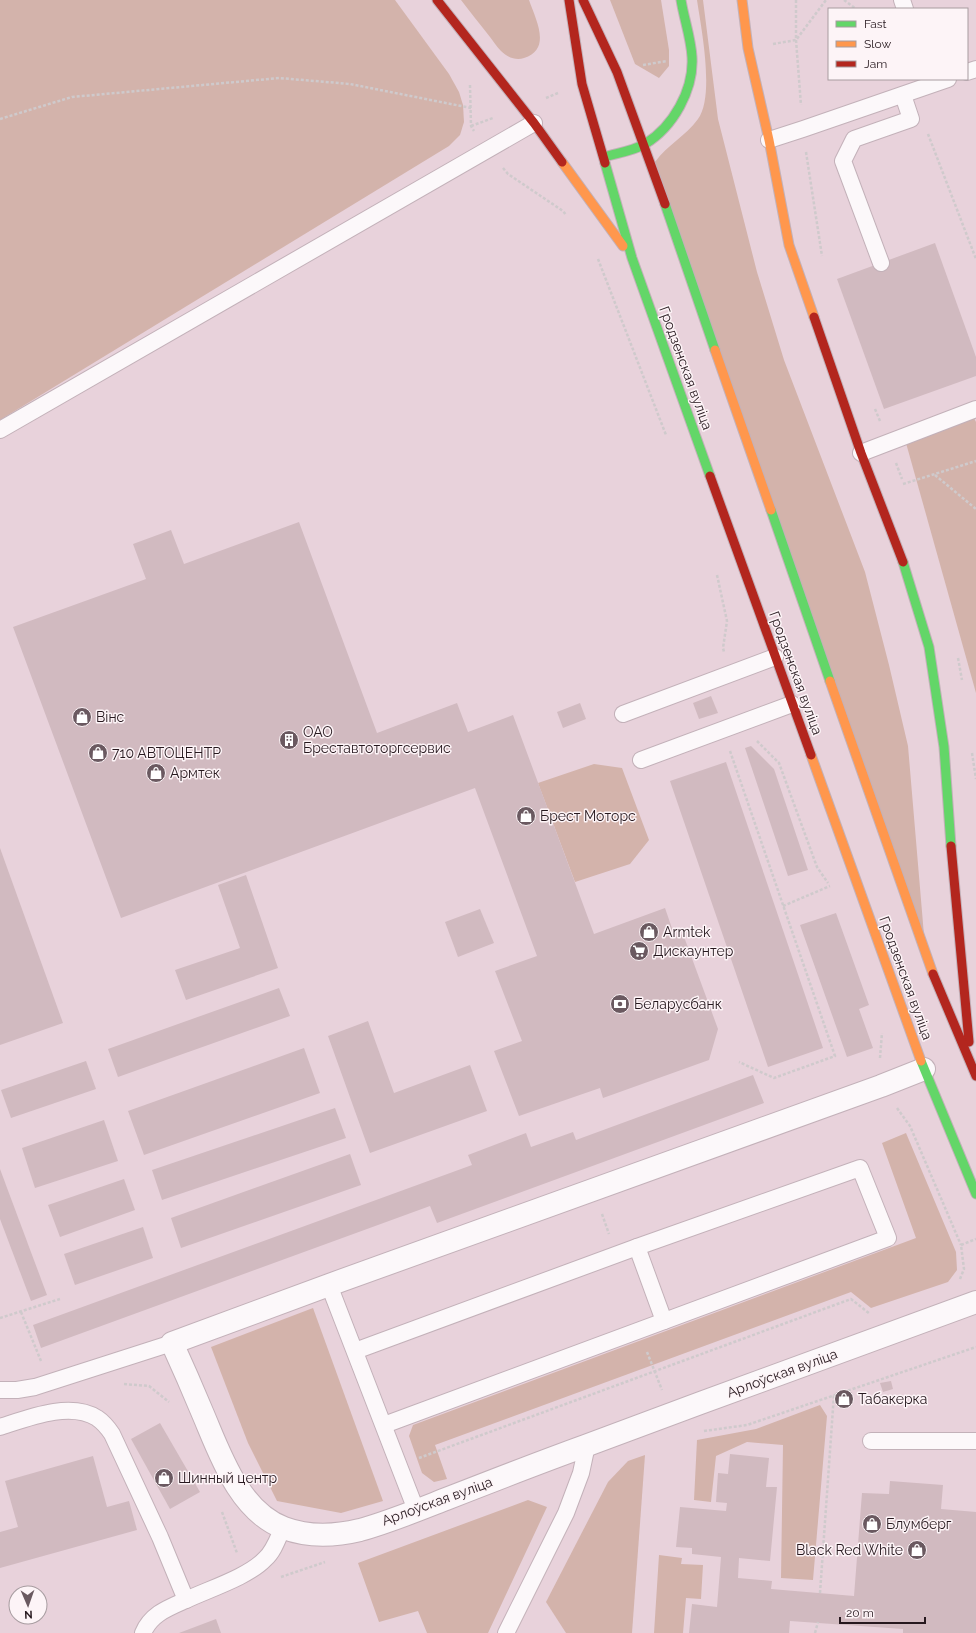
<svg xmlns="http://www.w3.org/2000/svg" width="976" height="1633" viewBox="0 0 976 1633" font-family="Raleway,sans-serif">
<rect width="100%" height="100%" fill="#e8d2db"/>
<g fill="#d3b3ab">
<polygon points="0,0 395,0 449,74 459,92 463,105 464,122 460,135 449,146 0,420"/>
<path d="M 461,0 L 529,0 C 536,20 552,49 524,58 C 516,61 507,57 501,51 C 497,47 493,41 490,37 C 480,24 470,12 461,0 Z"/>
<polygon points="610,0 661,0 669,50 669,66 659,78 635,64"/>
<path d="M 697,0 L 703,0 L 718,119 L 757,272 L 784,360 L 865,572 L 889,665 L 908,746 L 925,947 L 655,162 C 667,145 686,136 698,119 C 715,96 701,27 697,0 Z"/>
<polygon points="974,418 976,422 976,693 906,443"/>
<polygon points="594,764 622,768 649,840 630,864 575,882 538,783"/>
<polygon points="906,1133 956,1252 957,1270 948,1282 871,1308 851,1292 435,1445 447,1479 434,1482 422,1473 409,1436 413,1425 916,1238 882,1143"/>
<polygon points="313,1308 383,1501 341,1513 277,1501 248,1443 211,1347"/>
<polygon points="820,1405 827,1416 813,1580 781,1578 783,1445 747,1442 716,1456 711,1502 694,1500 697,1440 756,1429"/>
<polygon points="645,1455 632,1633 566,1633 546,1602 608,1482 628,1461"/>
<polygon points="528,1500 547,1507 488,1633 427,1633 418,1611 379,1622 358,1563"/>
<polygon points="659,1555 682,1558 681,1564 703,1565 701,1599 686,1598 683,1633 654,1633"/>
</g>
<g fill="#d1bac0">
<polygon points="935,243 976,357 976,376 884,409 837,279"/>
<polygon points="299,522 377,733 457,703 468,732 513,715 594,934 665,908 675,937 683,934 718,1029 709,1060 603,1098 600,1088 519,1116 494,1051 522,1041 495,971 537,956 475,788 121,918 13,627 146,579 133,544 171,530 184,564"/>
<polygon points="711,696 718,713 699,719 693,703"/>
<polygon points="580,703 586,719 563,728 557,712"/>
<polygon points="751,746 774,769 808,870 788,876 745,748"/>
<polygon points="726,762 823,1048 768,1067 670,781"/>
<polygon points="0,848 63,1023 0,1045"/>
<polygon points="246,875 278,968 186,1000 175,970 240,948 218,885"/>
<polygon points="480,909 494,943 458,957 445,922"/>
<polygon points="836,913 869,1005 859,1009 873,1048 847,1057 800,925"/>
<polygon points="279,988 290,1016 118,1077 108,1049"/>
<polygon points="368,1021 394,1093 470,1065 487,1111 370,1153 328,1036"/>
<polygon points="304,1048 320,1093 144,1155 128,1111"/>
<polygon points="86,1061 96,1089 11,1118 1,1090"/>
<polygon points="753,1075 764,1103 437,1223 430,1206 41,1348 33,1325 472,1165 468,1155 526,1133 531,1147 573,1132 576,1140"/>
<polygon points="335,1108 346,1138 162,1200 152,1170"/>
<polygon points="104,1120 118,1161 35,1188 22,1148"/>
<polygon points="350,1154 361,1185 181,1248 171,1218"/>
<polygon points="0,1169 47,1295 31,1301 0,1219"/>
<polygon points="124,1179 135,1210 60,1237 48,1205"/>
<polygon points="143,1227 153,1258 75,1285 64,1254"/>
<polygon points="891,1381 893,1389 883,1392 880,1383"/>
<polygon points="848,1393 851,1402 840,1405 838,1396"/>
<polygon points="160,1423 200,1492 170,1509 131,1439"/>
<polygon points="730,1454 769,1458 766,1487 777,1487 770,1561 739,1558 738,1578 772,1581 771,1589 854,1596 862,1493 889,1494 890,1481 943,1485 941,1509 976,1512 976,1633 903,1633 903,1629 790,1621 789,1633 689,1633 692,1604 717,1607 721,1557 692,1554 692,1548 676,1547 680,1507 726,1511 727,1503 716,1502 718,1473 728,1474"/>
<polygon points="93,1456 107,1507 129,1501 137,1530 0,1568 0,1532 18,1527 5,1481"/>
<polygon points="216,1619 221,1633 179,1633"/>
</g>
<g fill="none" stroke-linecap="round" stroke-linejoin="round">
<defs>
<g id="lane">
<polyline points="902,0 905,9"/>
<polyline points="967,72 976,69"/>
<polyline points="769,140 803,129 948,79"/>
<polyline points="881,263 843,161 854,139 911,119 903,95"/>
<polyline points="0,430 534,123"/>
<polyline points="861,453 976,409"/>
<polyline points="623,714 775,657"/>
<polyline points="641,760 792,704"/>
<polyline points="637,1247 664,1321"/>
<polyline points="329,1285 416,1510"/>
<polyline points="355,1351 637,1247 860,1168 888,1238 384,1425"/>
<polyline points="0,1390 17,1390 35,1387 172,1343"/>
<path d="M 0,1427 C 28,1418 70,1401 97,1418 C 103,1422 108,1428 112,1434 L 160,1537 L 186,1600 C 168,1608 151,1614 143,1633"/>
<polyline points="871,1441 976,1441"/>
<path d="M 186,1600 C 209,1589 248,1577 265,1559 C 274,1551 278,1538 283,1527"/>
<polyline points="506,1633 566,1513 581,1473 587,1445"/>
</g>
<path id="street" d="M 924,1069 L 881,1086 L 329,1285 L 172,1343 C 183,1367 193,1390 203,1414 C 220,1454 239,1511 284,1528 C 308,1537 335,1536 360,1530 C 389,1522 418,1510 446,1499 C 492,1481 538,1463 585,1446 C 715,1397 846,1350 976,1302"/>
<g id="fast">
<path d="M 604,157 C 617,153 633,151 645,144 C 673,127 694,90 692,57 C 691,38 684,19 681,0"/>
<polyline points="605,163 632,258 710,476"/>
<polyline points="665,204 715,350"/>
<polyline points="771,510 830,681"/>
<polyline points="903,562 929,647 944,747 951,846"/>
<polyline points="921,1061 976,1194"/>
</g>
<g id="slow">
<polyline points="742,0 748,48 769,140 789,245 814,317"/>
<polyline points="562,162 623,246"/>
<polyline points="715,350 771,510"/>
<polyline points="830,681 933,974"/>
<polyline points="811,755 921,1061"/>
</g>
<g id="jam">
<polyline points="437,0 534,123 562,162"/>
<polyline points="569,0 582,84 605,163"/>
<polyline points="583,0 617,72 665,204"/>
<polyline points="814,317 861,453 903,562"/>
<polyline points="710,476 811,755"/>
<polyline points="951,846 969,1042"/>
<polyline points="933,974 976,1076"/>
</g>
</defs>
<use href="#lane" stroke="#c3b1b9" stroke-width="18"/>
<use href="#street" stroke="#c3b1b9" stroke-width="24"/>
<use href="#fast" stroke="#c3b1b9" stroke-width="11"/>
<use href="#slow" stroke="#c3b1b9" stroke-width="11"/>
<use href="#jam" stroke="#c3b1b9" stroke-width="11"/>
<g stroke="#cfcacc" stroke-width="2.5" stroke-dasharray="3 2" stroke-linecap="butt">
<polyline points="796,0 796,40 801,105"/>
<polyline points="844,0 856,9"/>
<polyline points="773,44 796,40 826,0"/>
<polyline points="643,65 667,61"/>
<polyline points="470,85 471,126 474,131"/>
<polyline points="546,98 558,93"/>
<polyline points="0,119 72,97 279,78 350,84 471,108"/>
<polyline points="471,126 493,118"/>
<polyline points="928,134 976,259"/>
<polyline points="806,152 822,256"/>
<polyline points="503,168 508,174 563,211 566,215"/>
<polyline points="598,259 666,435"/>
<polyline points="875,409 880,421"/>
<polyline points="896,463 902,479"/>
<polyline points="935,475 976,509"/>
<polyline points="903,484 976,461"/>
<polyline points="717,575 727,621 723,648 724,652"/>
<polyline points="958,658 962,680"/>
<polyline points="757,741 779,763 817,867 828,883"/>
<polyline points="730,751 835,1056 774,1078 739,1062"/>
<polyline points="972,753 976,779"/>
<polyline points="783,906 830,886"/>
<polyline points="880,1058 882,1033"/>
<polyline points="897,1108 910,1126 961,1245"/>
<polyline points="602,1214 609,1234"/>
<polyline points="960,1279 964,1269 961,1245 976,1239"/>
<polyline points="21,1312 41,1361"/>
<polyline points="0,1318 60,1299"/>
<polyline points="647,1352 662,1390"/>
<polyline points="124,1384 149,1386 169,1402"/>
<polyline points="704,1431 747,1425 976,1347"/>
<polyline points="419,1458 851,1299 870,1314"/>
<polyline points="222,1512 237,1553"/>
<polyline points="281,1577 325,1562"/>
<polyline points="820,1593 834,1394"/>
<polyline points="815,1633 818,1622"/>
</g>
<use href="#lane" stroke="#fcf8fa" stroke-width="16"/>
<use href="#street" stroke="#fcf8fa" stroke-width="22"/>
<use href="#fast" stroke="#63d668" stroke-width="9"/>
<use href="#slow" stroke="#ff974d" stroke-width="9"/>
<use href="#jam" stroke="#b3261e" stroke-width="9"/>
</g>
<defs>
<symbol id="shop-disc" viewBox="-11 -11 22 22"><circle r="9.5" fill="#6a5960" stroke="#fdf4f7"/><path d="M-5-2.5h2.3a2.7 3.5 0 0 1 5.4 0H5L5.5 6h-11ZM-1.5-2.5h3a1.5 2.3 0 0 0-3 0Z" fill="#fff"/></symbol>
<symbol id="building-disc" viewBox="-11 -11 22 22"><circle r="9.5" fill="#6a5960" stroke="#fdf4f7"/><path d="M-4-6H4V6H1V3H-1V6H-4ZM-2.5-4.3h1.7v1.8h-1.7ZM.8-4.3h1.7v1.8H.8ZM-2.5-1h1.7V.8h-1.7ZM.8-1h1.7V.8H.8Z" fill="#fff"/></symbol>
<symbol id="supermarket-disc" viewBox="-11 -11 22 22"><circle r="9.5" fill="#6a5960" stroke="#fdf4f7"/><path d="M-6-5.5h2.5l.6 2H6L4.5 2H-2.5L-4.4-4H-6ZM-1.5 3.2a1.3 1.3 0 1 0 .1 0ZM3 3.2a1.3 1.3 0 1 0 .1 0Z" fill="#fff"/></symbol>
<symbol id="bank-disc" viewBox="-11 -11 22 22"><circle r="9.5" fill="#6a5960" stroke="#fdf4f7"/><path d="M-6-4H6V4H-6ZM0-2.3a2.3 2.3 0 1 0 0 4.6a2.3 2.3 0 1 0 0-4.6Z" fill="#fff"/></symbol>
</defs>
<g fill-rule="evenodd">
<use href="#shop-disc" x="71" y="706" width="22" height="22"/>
<use href="#building-disc" x="278" y="729" width="22" height="22"/>
<use href="#shop-disc" x="87" y="742" width="22" height="22"/>
<use href="#shop-disc" x="145" y="762" width="22" height="22"/>
<use href="#shop-disc" x="515" y="805" width="22" height="22"/>
<use href="#shop-disc" x="638" y="921" width="22" height="22"/>
<use href="#supermarket-disc" x="628" y="940" width="22" height="22"/>
<use href="#bank-disc" x="609" y="993" width="22" height="22"/>
<use href="#shop-disc" x="833" y="1388" width="22" height="22"/>
<use href="#shop-disc" x="153" y="1467" width="22" height="22"/>
<use href="#shop-disc" x="861" y="1513" width="22" height="22"/>
<use href="#shop-disc" x="906" y="1539" width="22" height="22"/>
</g>
<g text-anchor="middle" stroke-width="3" stroke-linejoin="round" paint-order="stroke">
<g font-size="14" fill="#26181e" stroke="#fdf4f7">
<text transform="translate(686 368) rotate(70)" y="5">Гродзенская вуліца</text>
<text transform="translate(796 673) rotate(70)" y="5">Гродзенская вуліца</text>
<text transform="translate(906 978) rotate(70)" y="5">Гродзенская вуліца</text>
<text transform="translate(782 1373) rotate(-20)" y="5">Арлоўская вуліца</text>
<text transform="translate(437 1501) rotate(-20)" y="5">Арлоўская вуліца</text>
</g>
<g font-size="14" fill="#26181e" stroke="#fdf4f7" text-anchor="start">
<text x="96" y="722">Вінс</text>
<text x="303" y="737">ОАО<tspan x="303" dy="16">Бреставтоторгсервис</tspan></text>
<text x="112" y="758">710 АВТОЦЕНТР</text>
<text x="170" y="778">Армтек</text>
<text x="540" y="821">Брест Моторс</text>
<text x="663" y="937">Armtek</text>
<text x="653" y="956">Дискаунтер</text>
<text x="634" y="1009">Беларусбанк</text>
<text x="858" y="1404">Табакерка</text>
<text x="178" y="1483">Шинный центр</text>
<text x="886" y="1529">Блумберг</text>
<text x="903" y="1555" text-anchor="end">Black Red White</text>
</g>
</g>
<rect x="828" y="8" width="140" height="72" fill="#fdf4f7" stroke="#a79ca0"/>
<rect x="836" y="21" width="20" height="6" fill="#63d668" stroke="#a79ca0"/>
<text x="864" y="28" font-size="12" fill="#26181e">Fast</text>
<rect x="836" y="41" width="20" height="6" fill="#ff974d" stroke="#a79ca0"/>
<text x="864" y="48" font-size="12" fill="#26181e">Slow</text>
<rect x="836" y="61" width="20" height="6" fill="#b3261e" stroke="#a79ca0"/>
<text x="864" y="68" font-size="12" fill="#26181e">Jam</text>
<g transform="translate(28 1605) rotate(178)"><circle r="19" fill="#fdf4f7" stroke="#a79ca0"/>
<path d="M0-3L7 15L0 10L-7 15Z" fill="#6a5960"/>
<text y="-6" font-size="11" font-weight="bold" text-anchor="middle" fill="#26181e">N</text>
</g>
<path d="M840 1617v6h85v-6" fill="none" stroke="#26181e" stroke-width="2"/>
<text x="846" y="1617" font-size="12" fill="#26181e" stroke="#fdf4f7" stroke-width="3" paint-order="stroke">20 m</text>
</svg>
